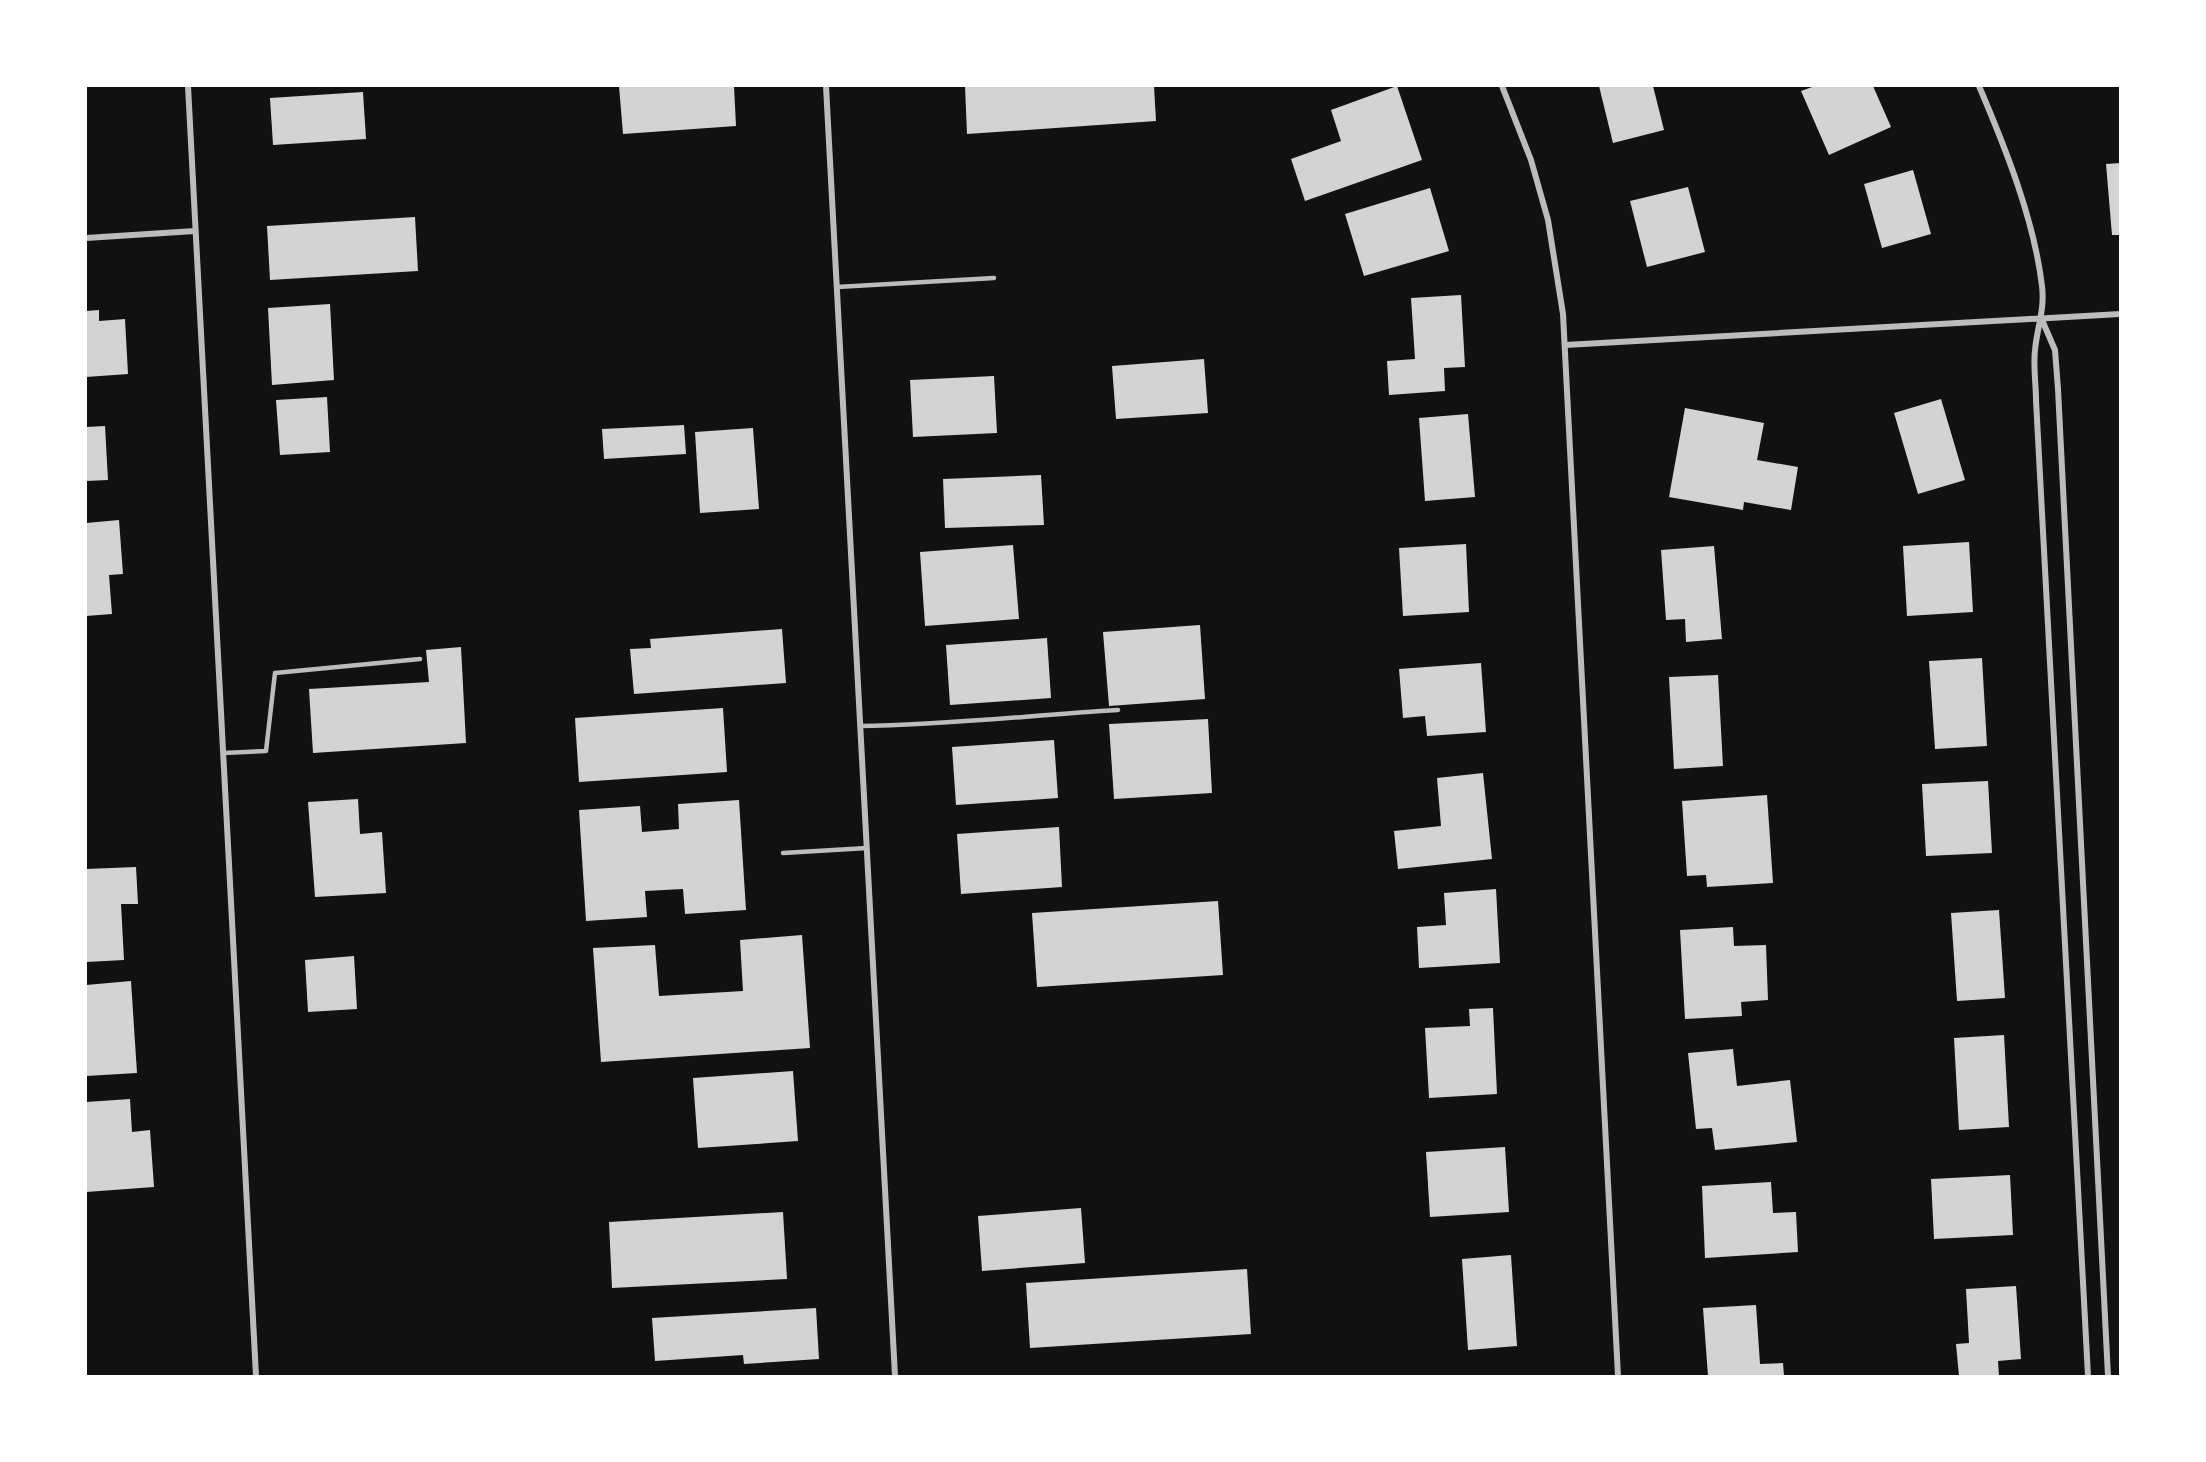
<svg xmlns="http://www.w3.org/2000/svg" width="2206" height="1462" viewBox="0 0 2206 1462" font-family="'Exo 2',sans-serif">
<rect width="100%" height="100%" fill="#111"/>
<g fill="#d3d3d3">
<polygon points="619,86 734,86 736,126 623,134"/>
<polygon points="965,86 1154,86 1156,121 967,134"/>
<polygon points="1397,86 1422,160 1305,201 1291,159 1341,141 1331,110"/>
<polygon points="1599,86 1653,86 1664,130 1613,143"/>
<polygon points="1815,86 1873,86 1891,127 1829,155 1801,91"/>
<polygon points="363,92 366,139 273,145 270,98"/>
<polygon points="2120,163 2120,235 2112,235 2106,164"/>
<polygon points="1913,170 1931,234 1882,248 1864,184"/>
<polygon points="1688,187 1705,252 1647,267 1630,201"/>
<polygon points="1430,188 1449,251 1364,276 1345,214"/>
<polygon points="415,217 418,271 270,280 267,226"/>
<polygon points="1461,295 1465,367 1444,368 1445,391 1389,395 1387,361 1415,359 1411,298"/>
<polygon points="330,304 334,380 272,385 268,308"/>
<polygon points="99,310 99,321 125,319 128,374 86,377 86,311"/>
<polygon points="1204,359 1208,413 1116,419 1112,366"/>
<polygon points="994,376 997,433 913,437 910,380"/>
<polygon points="327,397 330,452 280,455 276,400"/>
<polygon points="1941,399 1965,480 1918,494 1894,413"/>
<polygon points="1685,408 1764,423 1757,460 1798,467 1791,510 1744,502 1743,510 1669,497"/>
<polygon points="1468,414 1475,497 1425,501 1419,418"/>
<polygon points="684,425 686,454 604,459 602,429"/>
<polygon points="105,426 108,480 86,481 86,427"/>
<polygon points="753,428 759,509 700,513 695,432"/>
<polygon points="1041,475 1044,525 945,528 943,479"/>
<polygon points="119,520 123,574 109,575 112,614 86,616 86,523"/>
<polygon points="1969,542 1973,612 1907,616 1903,546"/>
<polygon points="1466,544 1469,612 1403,616 1399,548"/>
<polygon points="1013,545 1019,619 925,626 920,552"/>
<polygon points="1714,546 1722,639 1686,642 1685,619 1666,620 1661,550"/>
<polygon points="1200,625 1205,699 1109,706 1103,632"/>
<polygon points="782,629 786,683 634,694 630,649 651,648 650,639"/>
<polygon points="1047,638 1051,698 950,705 946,645"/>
<polygon points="461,647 466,743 313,753 309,689 429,682 426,650"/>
<polygon points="1982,658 1987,746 1935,749 1929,661"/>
<polygon points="1481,663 1486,732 1427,736 1425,716 1403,718 1399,669"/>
<polygon points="1718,675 1723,766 1674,769 1669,677"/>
<polygon points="723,708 727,772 579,782 575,718"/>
<polygon points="1208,719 1212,793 1114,799 1109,724"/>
<polygon points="1054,740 1058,798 956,805 952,747"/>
<polygon points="1483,773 1492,859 1398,869 1394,831 1441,826 1437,778"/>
<polygon points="1988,781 1992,853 1926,856 1922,784"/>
<polygon points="1767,795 1773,883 1707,887 1706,875 1687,876 1682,801"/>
<polygon points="358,799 360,834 382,832 386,893 315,897 308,802"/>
<polygon points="739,800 746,910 685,914 683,889 645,891 647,917 586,921 579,810 640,806 642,832 679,829 678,804"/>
<polygon points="1059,827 1062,887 961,894 957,834"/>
<polygon points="136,867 138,904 121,904 124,960 86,962 86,869"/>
<polygon points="1496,889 1500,963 1419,968 1417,927 1446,925 1444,893"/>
<polygon points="1218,901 1223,975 1037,987 1032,913"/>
<polygon points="1999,910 2005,998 1957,1001 1951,913"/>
<polygon points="1733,927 1734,946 1766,945 1768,1000 1741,1002 1742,1016 1685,1019 1680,930"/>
<polygon points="802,935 810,1048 601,1062 593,948 655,945 659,996 743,991 740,940"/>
<polygon points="354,956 357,1009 308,1012 305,960"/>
<polygon points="131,981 137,1073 86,1076 86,985"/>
<polygon points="1493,1008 1497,1094 1429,1098 1425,1028 1470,1026 1469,1009"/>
<polygon points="2004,1035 2009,1127 1959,1130 1954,1038"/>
<polygon points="1733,1049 1737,1086 1790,1080 1797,1142 1715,1150 1712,1128 1696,1129 1688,1053"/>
<polygon points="793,1071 798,1141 698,1148 693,1078"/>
<polygon points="130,1099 132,1132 150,1130 154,1187 86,1192 86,1102"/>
<polygon points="1505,1147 1509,1212 1430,1217 1426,1152"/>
<polygon points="2010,1175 2013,1235 1934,1239 1931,1179"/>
<polygon points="1771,1182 1773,1213 1796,1212 1798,1252 1705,1258 1702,1186"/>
<polygon points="1081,1208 1085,1263 982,1271 978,1216"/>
<polygon points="783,1212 787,1279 612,1288 609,1222"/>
<polygon points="1511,1255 1517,1346 1468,1350 1462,1259"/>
<polygon points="1247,1269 1251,1334 1030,1348 1026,1283"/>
<polygon points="2016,1286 2021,1359 1998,1361 1999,1376 1959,1376 1956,1344 1969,1343 1966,1289"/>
<polygon points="1756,1305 1760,1364 1783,1363 1784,1376 1708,1376 1703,1308"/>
<polygon points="816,1308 819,1359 744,1364 743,1355 655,1361 652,1318"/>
</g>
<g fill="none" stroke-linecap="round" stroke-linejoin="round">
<g stroke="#bcbcbc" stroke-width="4.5">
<polyline points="837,287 994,278"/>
<path d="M 860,726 C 946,725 1032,715 1118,710"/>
<polyline points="223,753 266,751 275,673 420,659"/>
<polyline points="783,853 867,848"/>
</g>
<g stroke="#bcbcbc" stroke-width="6">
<polyline points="188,86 256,1376"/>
<polyline points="826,86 895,1376"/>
<polyline points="1502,86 1531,160 1548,220 1563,314 1618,1376"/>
<path d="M 1979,86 C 2005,147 2034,219 2042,286 C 2045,309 2037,328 2035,350 C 2033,366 2036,384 2036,400 L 2088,1376"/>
<polyline points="86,238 195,231"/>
<polyline points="2042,320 2055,350 2058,389 2108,1376"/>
<polyline points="1565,345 2120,314"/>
</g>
</g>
<rect width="2206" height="1462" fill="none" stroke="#ffffff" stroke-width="174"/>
</svg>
